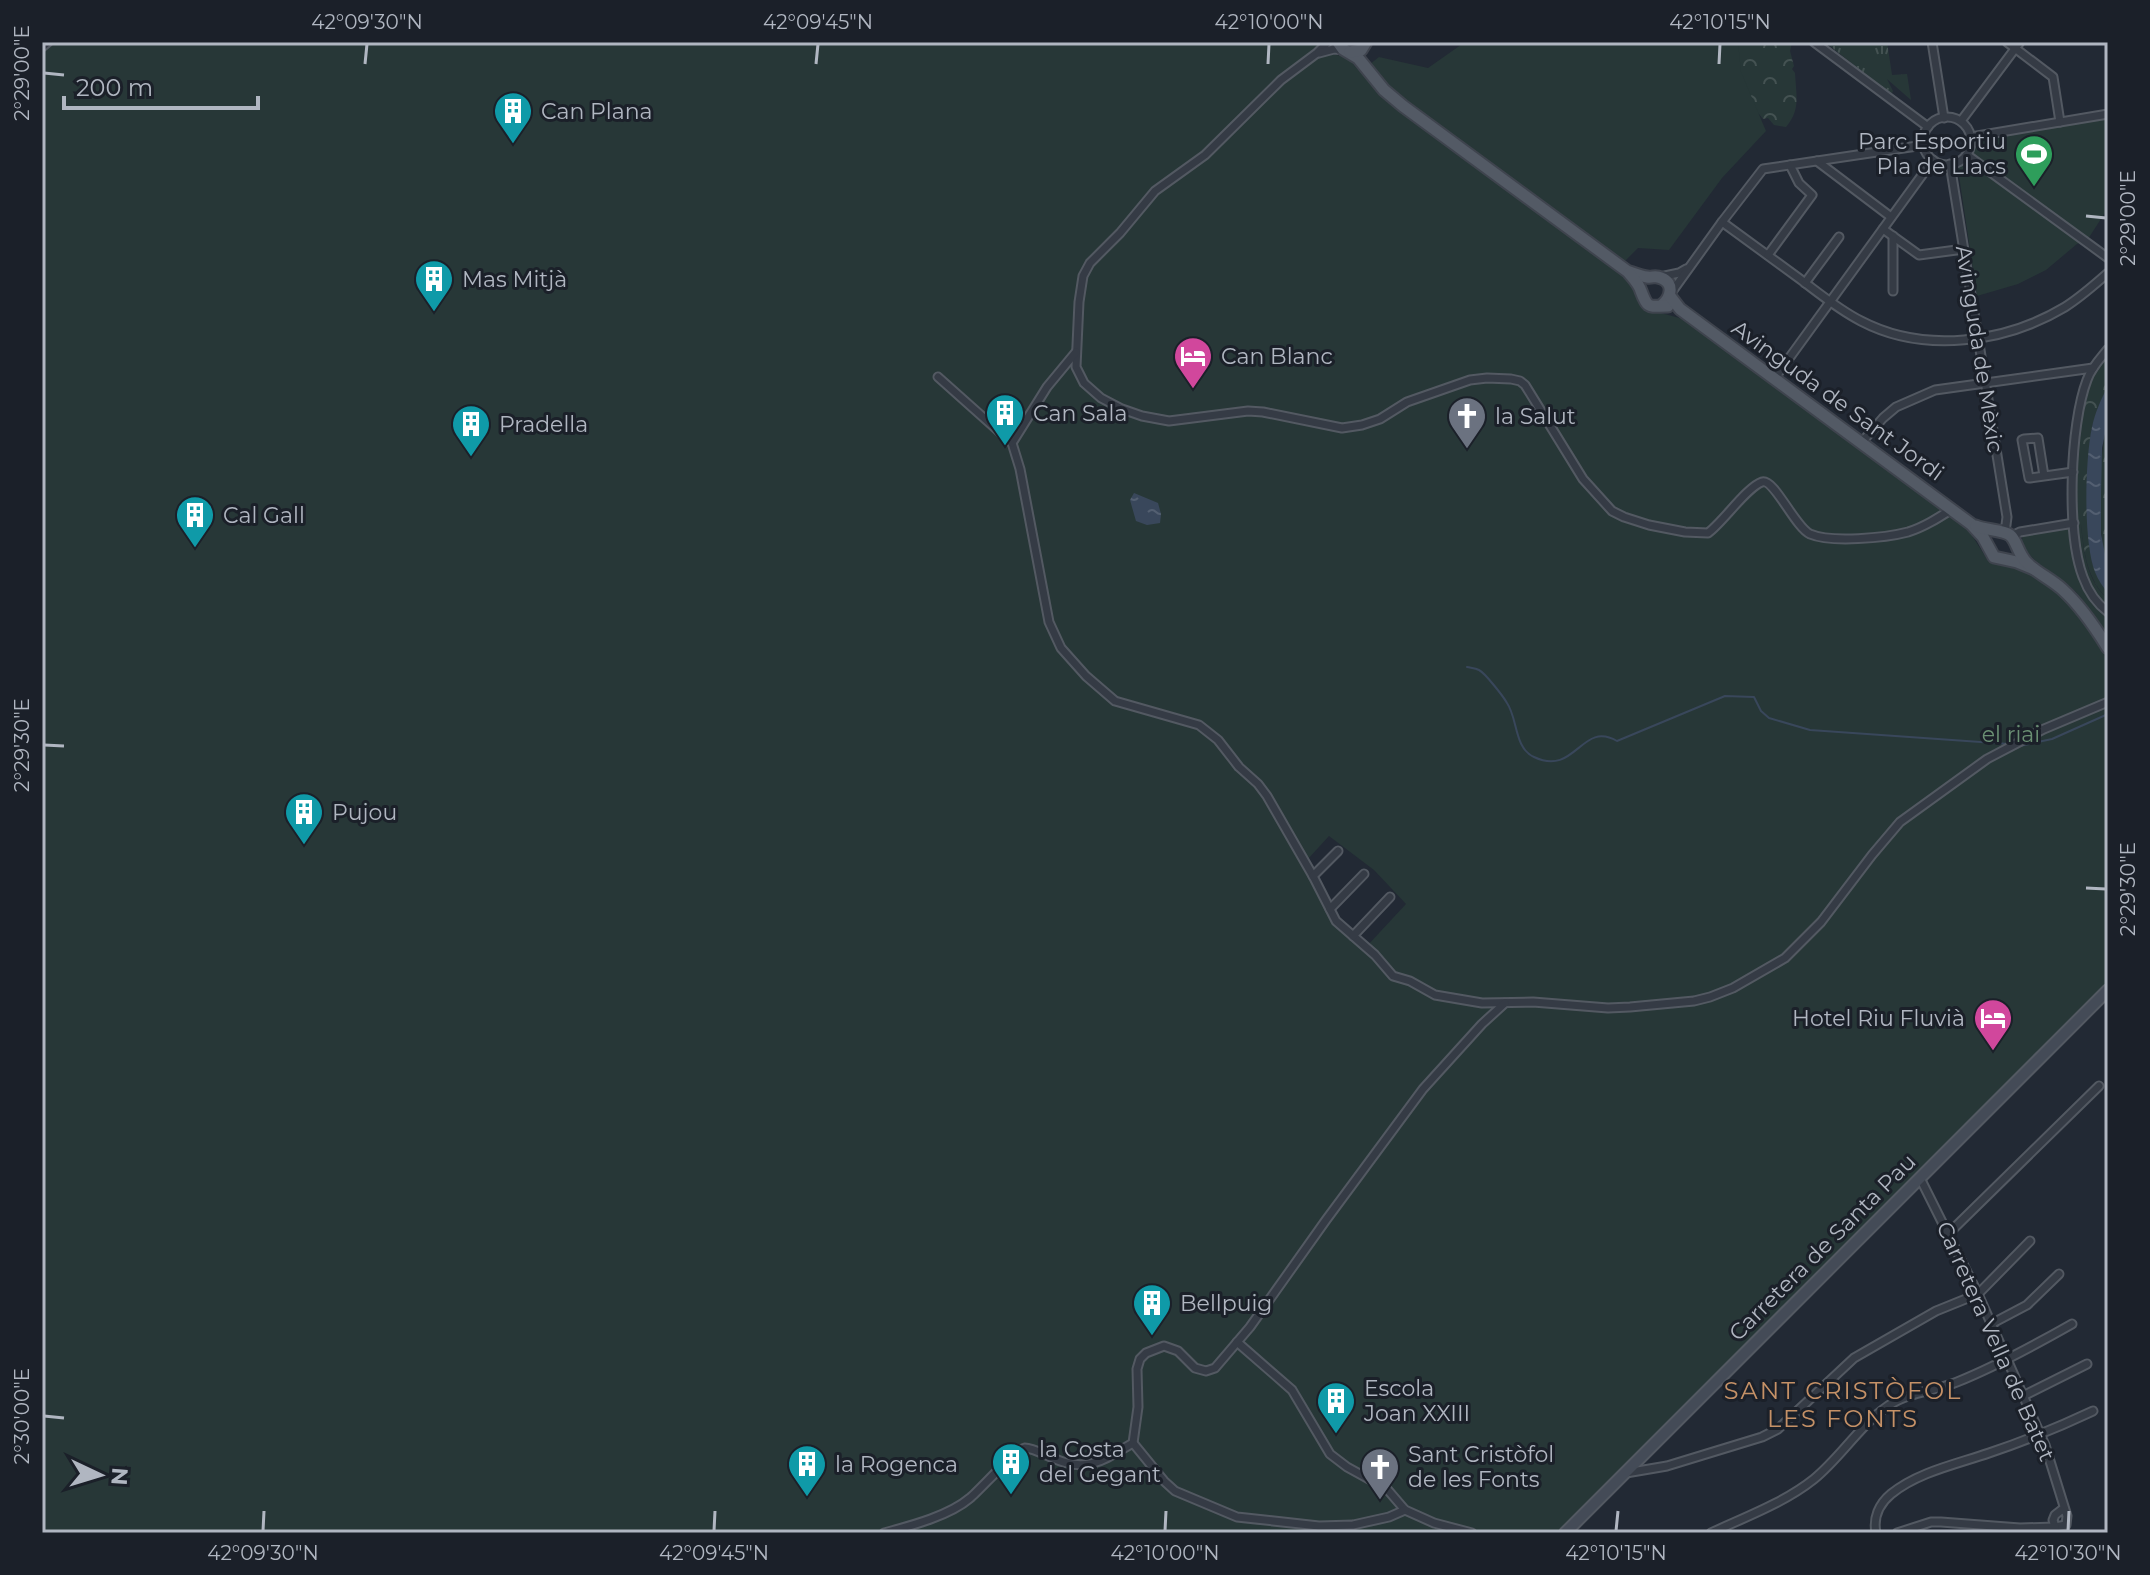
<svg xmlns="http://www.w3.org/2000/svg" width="2150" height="1575" viewBox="0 0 2150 1575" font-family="Montserrat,sans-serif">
<defs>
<pattern id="grass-tufts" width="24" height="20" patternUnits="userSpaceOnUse" patternTransform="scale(2)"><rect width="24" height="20" fill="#273737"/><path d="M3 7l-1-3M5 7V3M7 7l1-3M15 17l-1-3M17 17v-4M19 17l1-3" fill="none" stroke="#445252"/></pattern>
<pattern id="forest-crowns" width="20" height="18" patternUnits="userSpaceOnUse" patternTransform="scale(2)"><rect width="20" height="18" fill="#273737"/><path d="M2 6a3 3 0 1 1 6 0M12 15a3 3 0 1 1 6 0" fill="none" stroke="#445252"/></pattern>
<pattern id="water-ripples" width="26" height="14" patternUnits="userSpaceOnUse" patternTransform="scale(2)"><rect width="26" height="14" fill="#39475b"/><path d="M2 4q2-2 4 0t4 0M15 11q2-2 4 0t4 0" fill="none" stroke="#535f71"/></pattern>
</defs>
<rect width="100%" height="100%" fill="#222934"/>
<polygon fill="url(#grass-tufts)" points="1825,42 1887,42 1892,75 1907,74 1911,100 1887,79 1893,91 1892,93 1888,92"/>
<g fill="url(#forest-crowns)">
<path d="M 1622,42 L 1792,42 L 1790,51 L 1794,66 L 1792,69 L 1795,73 C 1796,95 1801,109 1786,127 L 1774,125 L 1768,118 L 1763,119 L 1759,114 Z"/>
<path d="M 2108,356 L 2108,386 L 2099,405 L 2092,426 L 2087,472 L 2087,509 L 2092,562 L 2097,576 L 2108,593 L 2108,599 C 2087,580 2084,552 2081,525 L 2077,525 C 2077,482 2073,421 2090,382 C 2094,372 2102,364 2108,356 Z"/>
<path d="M 2108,420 L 2108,569 C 2096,531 2098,458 2108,420 Z"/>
</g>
<g fill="#273737" fill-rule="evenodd">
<path d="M 42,42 L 1327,42 L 1331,54 L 1347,57 L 1360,72 L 1379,57 L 1428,68 L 1465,42 L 1738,42 L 1741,72 L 1766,131 L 1722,178 L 1669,250 L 1638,248 L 1616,270 L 1629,282 L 1643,308 L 1683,319 L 1967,528 L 1989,562 L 2026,570 L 2068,602 L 2088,627 L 2108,661 L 2108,985 L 1557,1533 L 42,1533 ZM 1329,836 L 1374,870 L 1406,904 L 1367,946 L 1342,923 L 1308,859 Z"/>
<polygon points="2108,117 2108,208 2088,239 2077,244 2046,270 2018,284 1977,296 1958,169 1967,159 1974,139"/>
<path d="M 2081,524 C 2084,552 2086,580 2108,599 L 2108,639 C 2098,624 2089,606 2076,592 C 2058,574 2033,566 2021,542 L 2023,536 L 2030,533 Z"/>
</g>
<g fill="url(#water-ripples)">
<path d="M 2108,386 L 2108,420 L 2102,448 L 2101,495 L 2101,534 L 2108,569 L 2108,593 C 2103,587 2098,580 2095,572 C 2083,541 2085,460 2092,427 C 2095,413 2101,399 2108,386 Z"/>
<polygon points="1134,493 1158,503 1161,514 1160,523 1147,525 1136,521 1130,500"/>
</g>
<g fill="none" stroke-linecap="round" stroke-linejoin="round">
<g stroke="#39475b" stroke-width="2">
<path d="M 1467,667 C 1471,668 1475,668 1479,670 C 1485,673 1503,696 1507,703 C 1518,719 1514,748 1534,757 C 1576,777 1581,720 1617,741 L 1725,696 L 1754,697 L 1761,711 L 1769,718 L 1810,730 L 2009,744"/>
<polyline points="2015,747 2052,739 2108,714"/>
</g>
<defs>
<g id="street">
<path d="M 1328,42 L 1317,53 L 1281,80 L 1205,155 L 1155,191 L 1120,233 L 1090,263 L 1083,276 L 1079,302 L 1076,367 L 1084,383 L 1101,398 L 1122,409 L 1142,416 L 1169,421 L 1248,411 L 1263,412 L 1342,428 L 1362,425 L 1380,419 L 1407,402 L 1470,380 L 1487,378 L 1511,379 L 1520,381 L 1525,385 L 1583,479 L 1612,511 L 1624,517 L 1649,525 L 1685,532 L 1708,533 C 1723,522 1747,487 1762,482 C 1774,478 1795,527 1810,534 C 1831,543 1885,538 1908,532 C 1924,527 1938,518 1952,509"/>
<polyline points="1814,42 1928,127"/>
<polyline points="1932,42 1944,118"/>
<polyline points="2007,42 2053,77 2060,122"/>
<polyline points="42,47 48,42"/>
<polyline points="1319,53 1334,49 1344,50"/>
<circle cx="1947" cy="141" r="24"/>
<polyline points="1961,121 2020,42"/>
<polyline points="1971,137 2108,114"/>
<polyline points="1967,155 2108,258"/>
<polyline points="1817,161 1891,217"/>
<polyline points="1950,164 2007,517 2006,525 2003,532"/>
<path d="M 1722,222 C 1748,241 1774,260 1800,279 C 1820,294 1839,310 1861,321 C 1924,354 2005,343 2065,307 C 2081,297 2094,285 2108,273"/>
<polyline points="1883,229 1919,255 1964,249"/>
<polyline points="1893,236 1893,291"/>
<polyline points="1768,255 1812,195 1799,183 1790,165"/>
<polyline points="1660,277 1679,273 1686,269"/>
<polyline points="1805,283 1839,237"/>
<polyline points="1671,293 1722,222 1763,169 1924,145"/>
<path d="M 2108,349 C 2100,359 2091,368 2087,380 C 2070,424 2066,533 2083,577 C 2088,591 2096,603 2108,612"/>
<polyline points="938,377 1012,443 1020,469 1049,622 1061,648 1086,676 1115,701 1199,725 1218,740 1239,767 1258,784 1267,796 1313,876 1336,921 1375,955 1393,976 1410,981 1435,995 1482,1003 1533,1002 1608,1008 1630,1007 1694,1001 1710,997 1733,988 1785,958 1821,922 1872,855 1900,822 1987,759 2044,729 2108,702"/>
<polyline points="1774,379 1933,160"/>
<polyline points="1862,442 1883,418 1896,407 1935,390 2093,368"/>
<polyline points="1012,443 1047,387 1076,352"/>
<polyline points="2044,476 2038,438 2024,439 2022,440 2029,478 2030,478 2073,472"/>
<polyline points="2015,540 2016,534 2020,532 2074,523"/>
<polyline points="1313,876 1338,851"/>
<polyline points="1330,909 1364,874"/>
<polyline points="1353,936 1390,897"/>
<polyline points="1920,1178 1978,1294 2045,1445 2067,1516 2066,1525 2055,1527 2053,1520 2055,1515 2064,1508"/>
<polyline points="1949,1233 2099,1086"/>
<polyline points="1991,1324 2027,1305 2059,1274"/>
<polyline points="1237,1342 1292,1390 1330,1454 1347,1467 1387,1489 1405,1510 1434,1523 1472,1533"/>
<polyline points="2023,1396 2087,1364"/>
<polyline points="1133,1443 1164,1481 1175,1491 1237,1517 1319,1526 1353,1525 1389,1517 1405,1510"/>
<polyline points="1626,1473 1667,1466 1762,1437 1778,1429 1854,1358 1936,1311 1978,1294 2030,1241"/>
<path d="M 884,1533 C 910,1526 949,1516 970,1498 C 980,1490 1016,1449 1025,1448 C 1033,1448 1045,1455 1053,1458 C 1087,1474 1105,1459 1133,1443 L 1138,1407 L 1137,1369 L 1140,1359 L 1146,1353 L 1164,1346 L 1178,1351 L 1195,1368 L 1206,1371 L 1215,1368 L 1250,1327 L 1326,1220 L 1423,1089 L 1482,1024 L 1505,1003"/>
<path d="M 1711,1533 C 1745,1517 1784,1503 1814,1479 C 1841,1457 1859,1426 1888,1406 C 1908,1392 1935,1391 1957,1382 C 1997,1366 2035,1345 2072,1324"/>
<path d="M 1876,1533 C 1873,1518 1879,1504 1891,1494 C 1918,1472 1957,1464 1989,1453 C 2025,1441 2059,1427 2093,1411"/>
<polyline points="1897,1533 1931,1522 1941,1522 2020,1528 2055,1527"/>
</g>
<polyline id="secondary" points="1565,1533 2108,990"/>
<g id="primary">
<path d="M 1338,42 L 1343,49 L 1358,58 L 1384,90 L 1403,106 L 1627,271 C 1633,273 1640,276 1647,277 C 1653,278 1655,275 1661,278 C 1675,283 1671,298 1662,305"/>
<polyline points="1350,52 1361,50 1366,42"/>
<path d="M 1629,273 C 1633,278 1639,284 1641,291 C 1648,310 1649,306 1668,306"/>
<polyline points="1670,296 1680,309 1971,524 1983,537 1994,557 2017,562 2034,569"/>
<path d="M 1976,526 C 1985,530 2005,530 2011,536 C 2017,542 2018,554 2027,563 C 2037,573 2051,579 2062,589 C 2081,606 2095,627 2108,648"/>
</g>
</defs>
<use href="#street" stroke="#535962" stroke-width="11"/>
<use href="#secondary" stroke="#535962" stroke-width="14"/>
<use href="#primary" stroke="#3f444e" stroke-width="15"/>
<use href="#street" stroke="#353b45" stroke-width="7"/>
<use href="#secondary" stroke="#444b57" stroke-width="10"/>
<use href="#primary" stroke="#535a65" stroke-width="11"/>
</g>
<path fill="none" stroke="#b0b6c1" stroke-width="3" d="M 365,64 L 367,44M 816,64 L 818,44M 1268,64 L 1269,44M 1719,64 L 1720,44M 44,73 L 64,75M 2086,216 L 2106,218M 44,745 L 64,746M 2086,888 L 2106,889M 44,1416 L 64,1418M 263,1531 L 264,1511M 714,1531 L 715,1511M 1165,1531 L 1166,1511M 1616,1531 L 1618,1511M 2068,1531 L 2069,1511"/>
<defs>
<symbol id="building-pin" viewBox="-11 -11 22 30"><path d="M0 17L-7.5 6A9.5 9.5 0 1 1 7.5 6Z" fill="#0f9aa8" stroke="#1b2029"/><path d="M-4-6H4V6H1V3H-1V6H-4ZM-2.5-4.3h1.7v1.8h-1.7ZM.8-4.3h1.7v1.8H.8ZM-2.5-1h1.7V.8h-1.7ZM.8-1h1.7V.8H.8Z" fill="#fff"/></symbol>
<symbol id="stadium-pin" viewBox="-11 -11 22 30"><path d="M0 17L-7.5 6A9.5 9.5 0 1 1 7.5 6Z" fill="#2e9e5b" stroke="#1b2029"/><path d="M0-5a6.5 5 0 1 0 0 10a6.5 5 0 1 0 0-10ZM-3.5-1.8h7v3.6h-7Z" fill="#fff"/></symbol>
<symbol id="hotel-pin" viewBox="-11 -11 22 30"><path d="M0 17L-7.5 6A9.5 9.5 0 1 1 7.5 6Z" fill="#d1479c" stroke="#1b2029"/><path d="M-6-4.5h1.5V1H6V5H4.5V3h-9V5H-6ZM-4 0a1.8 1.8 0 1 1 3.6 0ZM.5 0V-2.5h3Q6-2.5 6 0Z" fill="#fff"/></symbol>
<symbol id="church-pin" viewBox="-11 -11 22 30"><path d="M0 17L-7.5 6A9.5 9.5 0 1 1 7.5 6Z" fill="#6b7280" stroke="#1b2029"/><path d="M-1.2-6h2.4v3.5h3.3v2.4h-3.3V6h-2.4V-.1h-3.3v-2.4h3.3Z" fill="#fff"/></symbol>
</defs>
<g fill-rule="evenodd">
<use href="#building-pin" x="491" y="89" width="44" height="60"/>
<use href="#stadium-pin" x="2012" y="132" width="44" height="60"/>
<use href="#building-pin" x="412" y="257" width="44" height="60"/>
<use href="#hotel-pin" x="1171" y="334" width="44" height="60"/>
<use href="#building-pin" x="983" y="391" width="44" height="60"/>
<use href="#church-pin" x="1445" y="394" width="44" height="60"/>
<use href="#building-pin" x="449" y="402" width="44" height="60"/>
<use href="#building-pin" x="173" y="493" width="44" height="60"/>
<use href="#building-pin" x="282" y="790" width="44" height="60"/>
<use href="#hotel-pin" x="1971" y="996" width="44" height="60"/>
<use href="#building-pin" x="1130" y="1281" width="44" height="60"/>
<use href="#building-pin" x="1314" y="1379" width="44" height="60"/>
<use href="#building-pin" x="989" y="1440" width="44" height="60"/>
<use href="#building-pin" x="785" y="1442" width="44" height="60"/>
<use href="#church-pin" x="1358" y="1445" width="44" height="60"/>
</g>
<g text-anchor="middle" stroke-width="6" stroke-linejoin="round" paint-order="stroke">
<g font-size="22" fill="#b0b6c1" stroke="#1b2029" text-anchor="start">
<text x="541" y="119">Can Plana</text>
<text x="2006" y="149" text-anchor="end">Parc Esportiu<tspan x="2006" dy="25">Pla de Llacs</tspan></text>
<text x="462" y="287">Mas Mitjà</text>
<text x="1221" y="364">Can Blanc</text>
<text x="1033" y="421">Can Sala</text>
<text x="1495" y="424">la Salut</text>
<text x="499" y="432">Pradella</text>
<text x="223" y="523">Cal Gall</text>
<text x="332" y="820">Pujou</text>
<text x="1965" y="1026" text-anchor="end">Hotel Riu Fluvià</text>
<text x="1180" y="1311">Bellpuig</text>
<text x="1364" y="1396">Escola<tspan x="1364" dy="25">Joan XXIII</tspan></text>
<text x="1039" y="1457">la Costa<tspan x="1039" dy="25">del Gegant</tspan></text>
<text x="1408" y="1462">Sant Cristòfol<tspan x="1408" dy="25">de les Fonts</tspan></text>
<text x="835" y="1472">la Rogenca</text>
</g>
<g font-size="22" fill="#b0b6c1" stroke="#1b2029">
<text transform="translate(1980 349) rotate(81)" y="8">Avinguda de Mèxic</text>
<text transform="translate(1838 400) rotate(36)" y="8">Avinguda de Sant Jordi</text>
<text transform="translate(1822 1247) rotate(-45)" y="8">Carretera de Santa Pau</text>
<text transform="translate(1996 1341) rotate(66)" y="8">Carretera Vella de Batet</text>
</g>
<g font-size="22" fill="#6a8f73" stroke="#1b2029">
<text x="2011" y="742">el riai</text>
</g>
<g font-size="24" letter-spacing="2" fill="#c59167" stroke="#1b2029">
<text x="1843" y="1399">SANT CRISTÒFOL<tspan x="1843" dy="28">LES FONTS</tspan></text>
</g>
</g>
<rect width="2150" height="1575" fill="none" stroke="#1b2029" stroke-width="88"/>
<g transform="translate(100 1475) rotate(94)" stroke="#1b2029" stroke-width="6" paint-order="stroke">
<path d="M0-6L14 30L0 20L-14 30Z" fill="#b0b6c1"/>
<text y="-12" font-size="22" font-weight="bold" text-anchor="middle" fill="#b0b6c1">N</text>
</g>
<path d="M64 96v12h194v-12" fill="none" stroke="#b0b6c1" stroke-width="4"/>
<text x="76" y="96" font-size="24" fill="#b0b6c1" stroke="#1b2029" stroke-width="6" paint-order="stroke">200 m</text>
<rect x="44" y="44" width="2062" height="1487" fill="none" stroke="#b0b6c1" stroke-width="3"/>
<g font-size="20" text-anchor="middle" fill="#b0b6c1">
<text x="367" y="29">42°09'30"N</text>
<text x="818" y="29">42°09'45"N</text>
<text x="1269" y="29">42°10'00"N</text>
<text x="1720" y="29">42°10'15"N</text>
<text transform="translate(22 73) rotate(-90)" y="7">2°29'00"E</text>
<text transform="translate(2128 218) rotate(-90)" y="7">2°29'00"E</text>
<text transform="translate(22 745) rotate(-90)" y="7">2°29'30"E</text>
<text transform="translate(2128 889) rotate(-90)" y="7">2°29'30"E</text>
<text transform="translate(22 1416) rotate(-90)" y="7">2°30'00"E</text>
<text x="263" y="1560">42°09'30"N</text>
<text x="714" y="1560">42°09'45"N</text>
<text x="1165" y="1560">42°10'00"N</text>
<text x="1616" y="1560">42°10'15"N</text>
<text x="2068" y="1560">42°10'30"N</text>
</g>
</svg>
